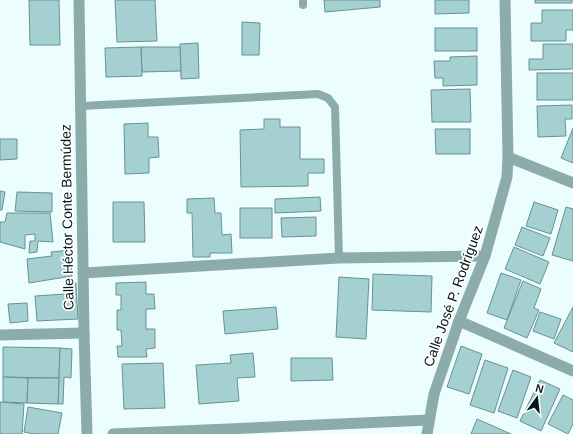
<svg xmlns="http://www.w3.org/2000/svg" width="573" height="434" viewBox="0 0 573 434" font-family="Helvetica,sans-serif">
<rect width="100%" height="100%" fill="#ebfdfd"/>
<g fill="#a4d0d1" stroke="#689293">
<polygon points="29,0 59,0 60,45 30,45"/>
<polygon points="115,0 155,0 157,41 117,42"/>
<polygon points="324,0 380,0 380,7 325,12"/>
<polygon points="435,0 469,0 469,13 435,14"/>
<rect x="535" y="0" width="37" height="3"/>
<polygon points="542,10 573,10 573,30 566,30 566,41 531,41 531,23 542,23"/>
<polygon points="242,22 260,23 259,55 242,55"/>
<rect x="435" y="28" width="42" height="23"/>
<polygon points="198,43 199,78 181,79 180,44"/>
<polygon points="543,44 573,44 573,69 529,70 529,59 543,59"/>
<polygon points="141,47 180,47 181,71 142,72"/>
<polygon points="141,47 142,76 106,77 105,48"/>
<polygon points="477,56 477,85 443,86 443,78 435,78 434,61 450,61 450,57"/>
<rect x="537" y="73" width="36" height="27"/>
<polygon points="470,89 471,122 432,122 431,90"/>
<polygon points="572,105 572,119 565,119 566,136 538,137 537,106"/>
<polygon points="264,119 280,119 280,127 300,127 300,159 324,159 324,173 308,173 308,186 241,187 240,130 264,129"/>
<polygon points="148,123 148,137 158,137 159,157 149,158 149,173 125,174 124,124"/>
<polygon points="573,128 573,163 561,158"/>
<polygon points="435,129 470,129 470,154 436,154"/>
<polygon points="0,139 17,139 17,159 0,160"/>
<polygon points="0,191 5,192 2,210 0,210"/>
<polygon points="17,192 52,193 52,212 15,211"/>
<polygon points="320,197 321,211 275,213 275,199"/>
<polygon points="214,198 215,213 221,213 222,235 231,234 232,253 210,253 210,257 193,257 192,213 187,213 187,199"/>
<polygon points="113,202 144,202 145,242 113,242"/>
<polygon points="534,202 558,210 551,234 526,226"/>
<polygon points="566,207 573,209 573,261 552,255"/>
<rect x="240" y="208" width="32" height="30"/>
<polygon points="7,213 50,213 53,242 38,241 37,252 29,253 30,241 35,241 35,234 25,235 25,249 0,242 0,222 5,222"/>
<polygon points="316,217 316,236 282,237 281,218"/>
<polygon points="522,227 550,238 543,256 515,245"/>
<polygon points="514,247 549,262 540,284 505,269"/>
<polygon points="70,250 72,276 29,283 27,259 52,256 51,252"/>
<polygon points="501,273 521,280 507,320 487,313"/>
<polygon points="373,274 432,276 431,312 372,310"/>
<polygon points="339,277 369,279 366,339 336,337"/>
<polygon points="523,281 541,289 534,308 539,310 527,338 504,328"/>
<polygon points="146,282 146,294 154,294 155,309 146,309 146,329 155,329 155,348 146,349 147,357 118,357 117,346 122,346 121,330 117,330 117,310 121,310 121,295 116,295 116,283"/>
<polygon points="76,283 78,319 37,321 35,296 66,294 65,284"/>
<polygon points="27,303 28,321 10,323 8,304"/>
<polygon points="276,307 278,329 225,334 223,311"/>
<polygon points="573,307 573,352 554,343"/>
<polygon points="540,312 561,319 554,339 533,331"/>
<polygon points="461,346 482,354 469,394 447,387"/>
<polygon points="3,347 60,348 59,378 3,377"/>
<polygon points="60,348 72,349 71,378 64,377 63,404 58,404"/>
<polygon points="253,353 255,377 237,378 239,401 199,404 196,365 231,363 230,355"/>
<polygon points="291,358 332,358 333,380 291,381"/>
<polygon points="485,360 508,368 494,413 470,405"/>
<polygon points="163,363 165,408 124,409 122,364"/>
<polygon points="513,370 531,377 517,418 498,411"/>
<polygon points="3,377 28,378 27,403 3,402"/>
<polygon points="28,378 59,378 58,404 27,403"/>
<polygon points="540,380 560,389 541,431 520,421"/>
<polygon points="563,395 573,400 573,424 568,434 548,424"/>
<polygon points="0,402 24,404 22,434 0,434"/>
<polygon points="28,407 62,413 58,434 34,434 24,432"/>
<polygon points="477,419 511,434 471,434"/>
</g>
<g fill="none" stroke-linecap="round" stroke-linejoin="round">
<g stroke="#8cacac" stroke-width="8">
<polyline points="303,5 303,0"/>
<polyline points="81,106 318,94 328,98 335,107 339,258"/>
</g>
<g stroke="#8cacac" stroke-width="11">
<polyline points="508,157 573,183"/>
<polyline points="83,273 339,258 485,256"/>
<polyline points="459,321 573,371"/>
<polyline points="0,335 84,333"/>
<polyline points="113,434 429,420"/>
<polyline points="427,434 434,394 459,321 485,256 507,177 508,157 505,0"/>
</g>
<polyline stroke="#8cacac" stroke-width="11" points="79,0 84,333 87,434"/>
</g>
<g text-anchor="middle" stroke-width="3.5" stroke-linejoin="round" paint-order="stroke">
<g font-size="14" fill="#071818" stroke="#fff">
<text transform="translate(67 217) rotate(-91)" y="5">Calle Héctor Conte Bermúdez</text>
<text transform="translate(453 296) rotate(-70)" y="5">Calle José P. Rodríguez</text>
</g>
</g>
<g transform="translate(537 398) rotate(15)" stroke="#ffffff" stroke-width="3" paint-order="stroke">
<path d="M0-3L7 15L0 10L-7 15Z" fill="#071818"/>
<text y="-6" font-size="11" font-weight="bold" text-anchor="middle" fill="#071818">N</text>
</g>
</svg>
